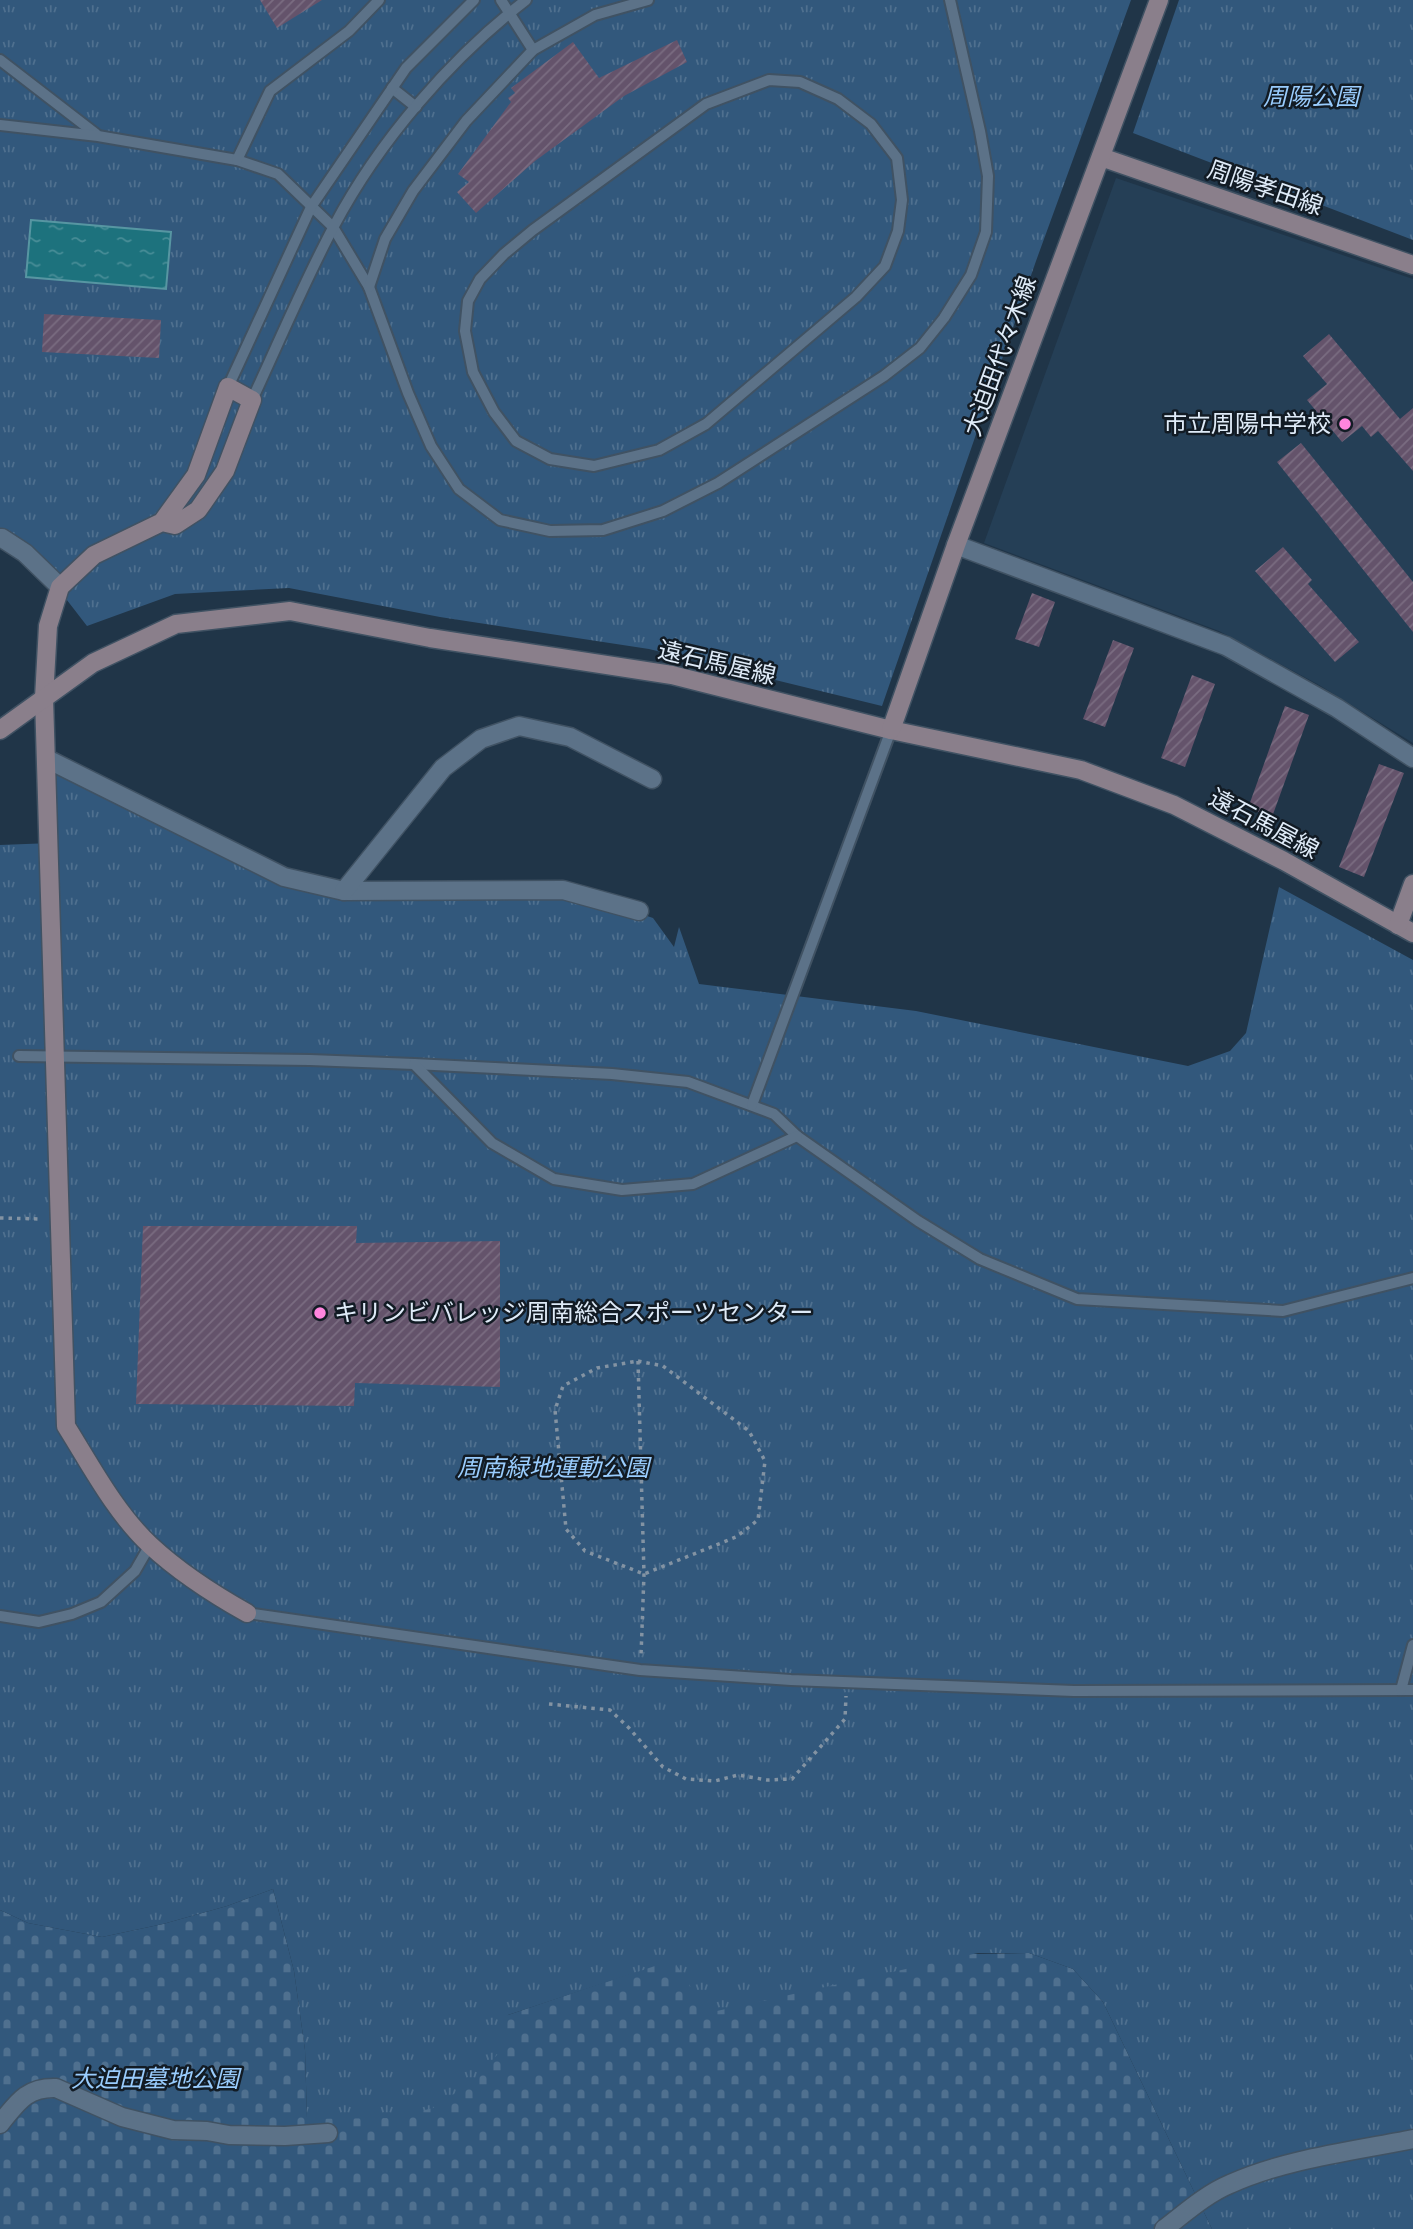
<svg xmlns="http://www.w3.org/2000/svg" width="1413" height="2229" viewBox="0 0 1413 2229" font-family="Spectral,'Noto Sans JP',serif">
<defs>
<pattern id="cemetery-stones" width="16" height="16" patternUnits="userSpaceOnUse" patternTransform="scale(1.75)"><rect width="16" height="16" fill="#32587c"/><path d="M2 7V4a2 2 0 0 1 4 0v3zM10 15v-3a2 2 0 0 1 4 0v3z" fill="#4f708f"/></pattern>
<pattern id="park-tufts" width="24" height="20" patternUnits="userSpaceOnUse" patternTransform="scale(1.75)"><rect width="24" height="20" fill="#32587c"/><path d="M3 7l-1-3M5 7V3M7 7l1-3M15 17l-1-3M17 17v-4M19 17l1-3" fill="none" stroke="#4f708f"/></pattern>
<pattern id="water-ripples" width="26" height="14" patternUnits="userSpaceOnUse" patternTransform="scale(1.75)"><rect width="26" height="14" fill="#1d727d"/><path d="M2 4q2-2 4 0t4 0M15 11q2-2 4 0t4 0" fill="none" stroke="#488d97"/></pattern>
<pattern id="building-hatch" width="6" height="6" patternUnits="userSpaceOnUse" patternTransform="scale(1.75)"><rect width="6" height="6" fill="#64536b"/><path d="M-1 1l2-2M0 6l6-6M5 7l2-2" fill="none" stroke="#7a6c81"/></pattern>
</defs>
<rect width="100%" height="100%" fill="#203548"/>
<polygon fill="#253f56" points="1116,178 1413,279 1413,743 1319,685 1219,631 984,543"/>
<polygon fill="url(#cemetery-stones)" points="273,1889 294,1971 305,2050 307,2118 508,2015 673,1959 1029,1953 1073,1969 1103,2002 1212,2229 0,2229 0,1910 28,1923 102,1937 163,1924 227,1906"/>
<g fill="url(#park-tufts)">
<polygon points="0,0 1131,0 1036,261 882,706 649,649 440,617 289,588 175,594 87,626 19,538 0,531"/>
<polygon points="1179,0 1413,0 1413,240 1133,133"/>
<polygon points="46,761 217,844 332,889 567,889 653,918 674,947 679,927 699,984 916,1011 1188,1066 1230,1051 1246,1033 1279,887 1413,960 1413,2229 1212,2229 1103,2002 1073,1969 1029,1953 978,1953 708,2013 673,1960 508,2015 504,2047 475,2080 433,2108 393,2118 307,2119 305,2050 294,1971 273,1889 227,1906 163,1924 102,1937 28,1923 0,1910 0,845 52,843"/>
</g>
<polygon fill="url(#water-ripples)" stroke="#5796a2" stroke-width="2" points="31,220 171,232 166,289 26,277"/>
<g fill="url(#building-hatch)">
<polygon points="260,0 322,0 277,28"/>
<polygon points="677,40 687,62 624,96 535,161 476,213 457,192 469,182 458,174 511,102 508,98 515,93 511,88 573,42 599,78"/>
<polygon points="44,314 161,320 159,358 42,352"/>
<polygon points="1329,334 1400,419 1413,408 1413,471 1378,431 1371,437 1362,426 1342,442 1307,400 1327,384 1303,356"/>
<polygon points="1301,443 1413,582 1413,632 1277,462"/>
<polygon points="1283,547 1312,580 1308,584 1359,642 1335,662 1255,571"/>
<polygon points="1032,593 1055,602 1039,647 1015,639"/>
<polygon points="1113,640 1134,648 1105,727 1083,719"/>
<polygon points="1192,675 1215,684 1185,767 1161,758"/>
<polygon points="1285,706 1309,715 1272,817 1248,808"/>
<polygon points="1379,764 1404,773 1364,877 1339,867"/>
<polygon points="143,1226 357,1226 356,1243 500,1241 500,1387 355,1383 354,1406 136,1404"/>
</g>
<g fill="none" stroke-linecap="round" stroke-linejoin="round">
<defs>
<g id="lane">
<polyline points="501,0 533,50"/>
<polyline points="0,60 96,134"/>
<polygon points="769,80 800,82 838,99 871,124 897,158 902,200 898,231 885,266 856,297 706,424 659,450 594,466 550,459 516,441 494,412 473,372 465,331 468,301 480,279 504,254 533,230 706,104"/>
<polyline points="392,88 416,107"/>
<polyline points="0,125 98,136 237,160 278,174 333,227 369,287 408,393 431,446 459,489 500,520 550,531 603,530 663,511 718,483 884,376 920,348 944,318 971,275 986,232 988,176 980,131 950,0"/>
<polyline points="237,160 270,91 349,31 379,0"/>
<polyline points="369,287 385,239 413,191 466,121 533,50 595,15 648,0"/>
<polyline points="228,387 311,207 406,68 474,0"/>
<path d="M 252,400 C 279,342 304,282 334,226 C 379,141 450,59 526,0"/>
<polyline points="19,1056 310,1060 414,1064 612,1074 688,1082 774,1114 797,1136 918,1221 980,1259 1077,1299 1283,1311 1413,1278"/>
<polyline points="414,1064 492,1143 554,1179 622,1190 693,1184 797,1136"/>
<polyline points="752,1105 891,730"/>
<polyline points="247,1613 640,1670 791,1680 1074,1691 1413,1690"/>
<polyline points="0,1616 39,1622 72,1614 101,1602 135,1571 150,1545"/>
<polyline points="1401,1690 1413,1645"/>
</g>
<g id="street">
<polyline points="0,538 2,538 25,553 60,587"/>
<polyline points="956,545 1226,646 1337,708 1413,758"/>
<polyline points="47,759 284,877 344,891 563,890 639,911"/>
<polyline points="344,891 443,768 481,739 519,726 570,737 652,779"/>
<path d="M 0,2124 C 17,2103 26,2087 56,2088 L 122,2117 L 173,2130 L 207,2131 L 229,2135 L 285,2136 L 328,2133"/>
<path d="M 1164,2229 C 1185,2213 1206,2194 1230,2184 C 1285,2159 1354,2151 1413,2139"/>
</g>
<g id="secondary">
<polyline points="1101,157 1413,265"/>
<path d="M 162,522 L 175,525 L 198,510 L 225,471 L 252,400 L 228,387 L 196,475 L 162,522 L 94,555 L 60,587 L 48,626 L 44,698 L 66,1426 C 91,1466 115,1512 150,1545 C 179,1572 213,1594 247,1613"/>
<polyline points="0,730 93,663 176,624 290,611 430,638 672,675 891,730 1081,770 1174,805 1284,861 1413,933"/>
<polyline points="891,730 956,545 1159,0"/>
<polyline points="1398,925 1413,884"/>
</g>
</defs>
<use href="#lane" stroke="#405263" stroke-width="14"/>
<use href="#street" stroke="#405263" stroke-width="21"/>
<use href="#secondary" stroke="#405263" stroke-width="21"/>
<g stroke="#8393a3" stroke-width="3.5" stroke-dasharray="3.5 5" stroke-linecap="butt">
<polyline points="0,1218 42,1219"/>
<polygon points="638,1361 663,1366 749,1431 765,1461 758,1520 736,1537 644,1574 585,1551 566,1529 555,1410 563,1386 597,1368"/>
<polyline points="638,1361 644,1574 641,1656"/>
<polyline points="560,1457 641,1458"/>
<polyline points="549,1704 610,1710 629,1728 663,1767 686,1779 715,1781 738,1775 767,1780 792,1779 845,1719 846,1696"/>
</g>
<use href="#lane" stroke="#5c7288" stroke-width="10"/>
<use href="#street" stroke="#5c7288" stroke-width="18"/>
<use href="#secondary" stroke="#8a7f8b" stroke-width="18"/>
</g>
<g fill="#ff85de" stroke="#121b24" stroke-width="2.5">
<circle cx="1345" cy="424" r="7"/>
<circle cx="320" cy="1313" r="7"/>
</g>
<g text-anchor="middle" stroke-width="5" stroke-linejoin="round" paint-order="stroke">
<g font-size="24" font-style="italic" fill="#99ccfd" stroke="#121b24">
<text x="1311" y="105">周陽公園</text>
<text x="553" y="1476">周南緑地運動公園</text>
<text x="155" y="2087">大迫田墓地公園</text>
</g>
<g font-size="24" fill="#dfebf8" stroke="#121b24">
<text transform="translate(1265 188) rotate(19)" y="8">周陽孝田線</text>
<text transform="translate(1000 356) rotate(-70)" y="8">大迫田代々木線</text>
<text transform="translate(717 663) rotate(13)" y="8">遠石馬屋線</text>
<text transform="translate(1264 824) rotate(28)" y="8">遠石馬屋線</text>
</g>
<g font-size="24" fill="#dfebf8" stroke="#121b24" text-anchor="end">
<text x="1331" y="432">市立周陽中学校</text>
<text x="334" y="1321" text-anchor="start">キリンビバレッジ周南総合スポーツセンター</text>
</g>
</g>
</svg>
